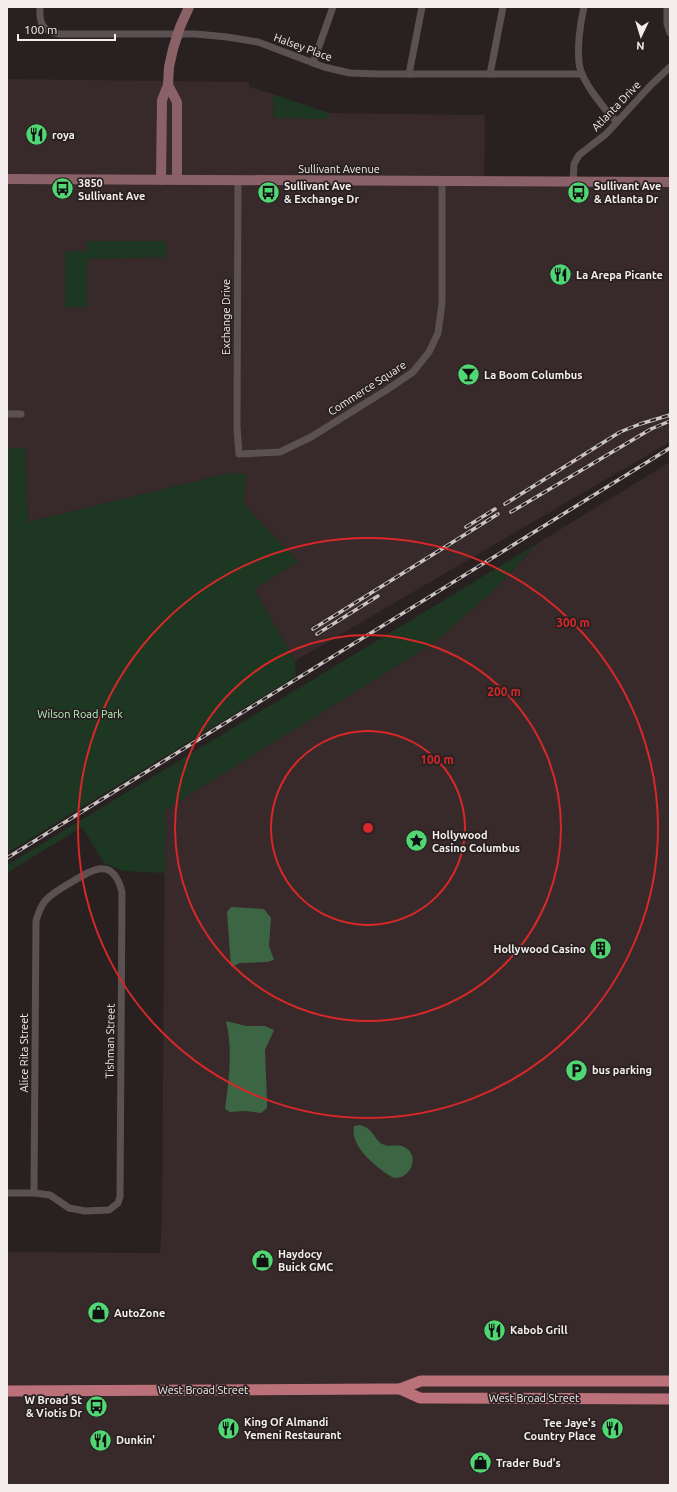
<svg xmlns="http://www.w3.org/2000/svg" width="677" height="1492" viewBox="0 0 677 1492" font-family="Ubuntu,sans-serif">
<rect width="100%" height="100%" fill="#292021"/>
<g fill="#38292a" fill-rule="evenodd">
<path d="M 7,79 L 249,82 L 249,87 L 273,94 L 273,118 L 329,118 L 329,113 L 485,115 L 484,183 L 670,185 L 670,442 L 295,661 L 254,589 L 298,562 L 243,503 L 230,473 L 28,522 L 25,448 L 7,448 ZM 87,241 L 166,241 L 166,257 L 87,259 L 87,307 Z"/>
<polygon points="670,462 670,1485 7,1485 7,1252 160,1253 162,1217 165,810 435,642 492,592 538,543"/>
</g>
<g fill="#1d3722">
<polygon points="273,94 329,113 329,119 274,118"/>
<polygon points="87,241 166,241 166,257 87,259 87,307 65,307 65,251 86,251"/>
<polygon points="7,448 25,448 28,522 230,473 246,474 243,503 298,562 254,589 295,661 296,676 7,853"/>
<polygon points="538,543 492,592 435,642 165,810 165,873 123,871 104,863 82,827 7,873 7,865"/>
</g>
<g fill="#3c6544">
<polygon points="231,907 264,909 271,918 269,946 274,960 267,962 240,963 231,967 227,912"/>
<path d="M 226,1021 L 246,1026 L 265,1026 L 274,1030 L 265,1050 L 267,1101 L 267,1108 L 261,1113 L 246,1111 L 230,1112 L 225,1109 C 229,1079 233,1051 226,1021 Z"/>
<path d="M 360,1125 C 374,1129 373,1138 382,1144 C 390,1148 399,1143 406,1148 C 420,1157 410,1179 395,1178 C 391,1177 387,1174 384,1172 C 371,1162 350,1145 354,1126 Z"/>
</g>
<g fill="none" stroke-linecap="round" stroke-linejoin="round">
<g stroke="#5b5152" stroke-width="7">
<path d="M 40,7 C 39,23 42,31 59,34 L 196,34 L 227,37 L 258,42 L 324,67 L 350,73 L 379,74 L 582,74"/>
<path d="M 584,7 C 580,25 577,44 579,63 C 581,81 604,109 617,122"/>
<polyline points="667,7 667,24 670,33"/>
<polyline points="313,63 333,7"/>
<polyline points="409,74 422,7"/>
<polyline points="490,74 503,7"/>
<polyline points="238,180 237,427 239,454 280,452 311,437 385,391 413,372 429,352 438,333 442,303 442,181"/>
<polyline points="573,181 574,164 579,155 606,134 650,86 670,67"/>
<polyline points="7,414 21,414"/>
<path d="M 7,1193 L 34,1193 L 50,1195 L 69,1208 L 85,1211 L 109,1210 L 118,1203 L 120,1197 L 122,892 C 113,856 93,869 70,883 C 62,888 52,893 45,901 C 40,907 38,914 36,921 L 34,1193"/>
</g>
<g stroke="#8a6166" stroke-width="10">
<polyline points="168,85 177,102 177,180"/>
<polyline points="7,179 670,182"/>
<polyline points="161,180 162,100 168,85 169,67 173,49 180,27 189,7"/>
</g>
<g stroke="#ba7179" stroke-width="11">
<polyline points="400,1389 421,1381 670,1381"/>
<polyline points="7,1391 384,1389 400,1389 420,1398 670,1399"/>
</g>
<defs>
<g id="rail">
<polyline points="505,504 620,432 640,424 670,415"/>
<polyline points="511,512 651,429 670,421"/>
<polyline points="466,527 495,509"/>
<polyline points="313,629 498,514"/>
<polyline points="317,634 378,596"/>
<polyline points="7,858 670,448"/>
</g>
</defs>
<use href="#rail" stroke="#cac4c5" stroke-width="3.5"/>
<use href="#rail" stroke="#292021" stroke-width="2" stroke-dasharray="6" stroke-linecap="butt"/>
</g>
<g fill="none" stroke="#d62828" stroke-width="2">
<circle cx="368" cy="828" r="97"/>
<circle cx="368" cy="828" r="193"/>
<circle cx="368" cy="828" r="290"/>
</g>
<defs>
<symbol id="restaurant-disc" viewBox="-11 -11 22 22"><circle r="9.5" fill="#51d674" stroke="#292021"/><path d="M-5-6h1v4h1v-4h1v4h1v-4h1v5L-1.5 .5V6h-2V.5L-5-1ZM5-6V6H3V1.5H1.5Q1.5-4 5-6Z" fill="#111"/></symbol>
<symbol id="bus-disc" viewBox="-11 -11 22 22"><circle r="9.5" fill="#51d674" stroke="#292021"/><path d="M-5-6H5V4H4V6H2V4H-2V6H-4V4H-5ZM-3.5-4V0h7V-4ZM-3.5 1.2v1.5H-2V1.2ZM2 1.2v1.5H3.5V1.2Z" fill="#111"/></symbol>
<symbol id="bar-disc" viewBox="-11 -11 22 22"><circle r="9.5" fill="#51d674" stroke="#292021"/><path d="M-6-5H6L.8 .8V4.5H3.5V6h-7V4.5H-.8V.8Z" fill="#111"/></symbol>
<symbol id="sight-disc" viewBox="-11 -11 22 22"><circle r="9.5" fill="#51d674" stroke="#292021"/><path d="M0-6L1.8-2.2L6-1.7L2.9 1.2L3.7 5.4L0 3.3L-3.7 5.4L-2.9 1.2L-6-1.7L-1.8-2.2Z" fill="#111"/></symbol>
<symbol id="building-disc" viewBox="-11 -11 22 22"><circle r="9.5" fill="#51d674" stroke="#292021"/><path d="M-4-6H4V6H1V3H-1V6H-4ZM-2.5-4.3h1.7v1.8h-1.7ZM.8-4.3h1.7v1.8H.8ZM-2.5-1h1.7V.8h-1.7ZM.8-1h1.7V.8H.8Z" fill="#111"/></symbol>
<symbol id="parking-disc" viewBox="-11 -11 22 22"><circle r="9.5" fill="#51d674" stroke="#292021"/><path d="M-3.5-5.5H1a3.5 3.5 0 0 1 0 7H-1V5.5H-3.5ZM-1-3.4V-.6H.8a1.4 1.4 0 0 0 0-2.8Z" fill="#111"/></symbol>
<symbol id="shop-disc" viewBox="-11 -11 22 22"><circle r="9.5" fill="#51d674" stroke="#292021"/><path d="M-5-2.5h2.3a2.7 3.5 0 0 1 5.4 0H5L5.5 6h-11ZM-1.5-2.5h3a1.5 2.3 0 0 0-3 0Z" fill="#111"/></symbol>
</defs>
<g fill-rule="evenodd">
<use href="#restaurant-disc" x="24" y="122" width="25" height="25"/>
<use href="#bus-disc" x="50" y="176" width="25" height="25"/>
<use href="#bus-disc" x="256" y="180" width="25" height="25"/>
<use href="#bus-disc" x="566" y="180" width="25" height="25"/>
<use href="#restaurant-disc" x="548" y="262" width="25" height="25"/>
<use href="#bar-disc" x="456" y="362" width="25" height="25"/>
<use href="#sight-disc" x="404" y="828" width="25" height="25"/>
<use href="#building-disc" x="588" y="936" width="25" height="25"/>
<use href="#parking-disc" x="564" y="1058" width="25" height="25"/>
<use href="#shop-disc" x="250" y="1248" width="25" height="25"/>
<use href="#shop-disc" x="86" y="1300" width="25" height="25"/>
<use href="#restaurant-disc" x="482" y="1318" width="25" height="25"/>
<use href="#bus-disc" x="84" y="1394" width="25" height="25"/>
<use href="#restaurant-disc" x="216" y="1416" width="25" height="25"/>
<use href="#restaurant-disc" x="600" y="1416" width="25" height="25"/>
<use href="#restaurant-disc" x="88" y="1428" width="25" height="25"/>
<use href="#shop-disc" x="468" y="1450" width="25" height="25"/>
</g>
<g text-anchor="middle" stroke-width="3.5" stroke-linejoin="round" paint-order="stroke">
<g font-size="11" fill="#f3edee" stroke="#292021">
<text transform="translate(303 47) rotate(20)" y="4">Halsey Place</text>
<text transform="translate(616 106) rotate(-46)" y="4">Atlanta Drive</text>
<text x="339" y="173">Sullivant Avenue</text>
<text transform="translate(226 317) rotate(-90)" y="4">Exchange Drive</text>
<text transform="translate(367 388) rotate(-33)" y="4">Commerce Square</text>
<text transform="translate(110 1041) rotate(-89)" y="4">Tishman Street</text>
<text transform="translate(24 1053) rotate(-90)" y="4">Alice Rita Street</text>
<text x="203" y="1394">West Broad Street</text>
<text x="534" y="1402">West Broad Street</text>
</g>
<g font-size="11" font-weight="bold" fill="#f3edee" stroke="#292021" text-anchor="start">
<text x="52" y="139">roya</text>
<text x="78" y="187">3850<tspan x="78" dy="13">Sullivant Ave</tspan></text>
<text x="284" y="190">Sullivant Ave<tspan x="284" dy="13">&amp; Exchange Dr</tspan></text>
<text x="594" y="190">Sullivant Ave<tspan x="594" dy="13">&amp; Atlanta Dr</tspan></text>
<text x="576" y="279">La Arepa Picante</text>
<text x="484" y="379">La Boom Columbus</text>
<text x="432" y="839">Hollywood<tspan x="432" dy="13">Casino Columbus</tspan></text>
<text x="586" y="953" text-anchor="end">Hollywood Casino</text>
<text x="592" y="1074">bus parking</text>
<text x="278" y="1258">Haydocy<tspan x="278" dy="13">Buick GMC</tspan></text>
<text x="114" y="1317">AutoZone</text>
<text x="510" y="1334">Kabob Grill</text>
<text x="82" y="1404" text-anchor="end">W Broad St<tspan x="82" dy="13">&amp; Viotis Dr</tspan></text>
<text x="244" y="1426">King Of Almandi<tspan x="244" dy="13">Yemeni Restaurant</tspan></text>
<text x="596" y="1427" text-anchor="end">Tee Jaye's<tspan x="596" dy="13">Country Place</tspan></text>
<text x="116" y="1444">Dunkin'</text>
<text x="496" y="1467">Trader Bud's</text>
</g>
<g font-size="11" fill="#b2f5bd" stroke="#292021">
<text x="80" y="718">Wilson Road Park</text>
</g>
</g>
<circle cx="368" cy="828" r="6" fill="#d62828" stroke="#292021" stroke-width="2"/>
<g font-size="12" text-anchor="middle" font-weight="bold" fill="#d62828" stroke="#292021" stroke-width="3.5" stroke-linejoin="round" paint-order="stroke">
<text x="573" y="627">300 m</text>
<text x="504" y="696">200 m</text>
<text x="437" y="764">100 m</text>
</g>
<rect width="677" height="1492" fill="none" stroke="#f3edee" stroke-width="16"/>
<g transform="translate(641 36) rotate(184)" stroke="#292021" stroke-width="3" paint-order="stroke">
<path d="M0-3L7 15L0 10L-7 15Z" fill="#f3edee"/>
<text y="-6" font-size="11" font-weight="bold" text-anchor="middle" fill="#f3edee">N</text>
</g>
<path d="M18 34v6h97v-6" fill="none" stroke="#f3edee" stroke-width="2"/>
<text x="24" y="34" font-size="12" fill="#f3edee" stroke="#292021" stroke-width="3" paint-order="stroke">100 m</text>
</svg>
